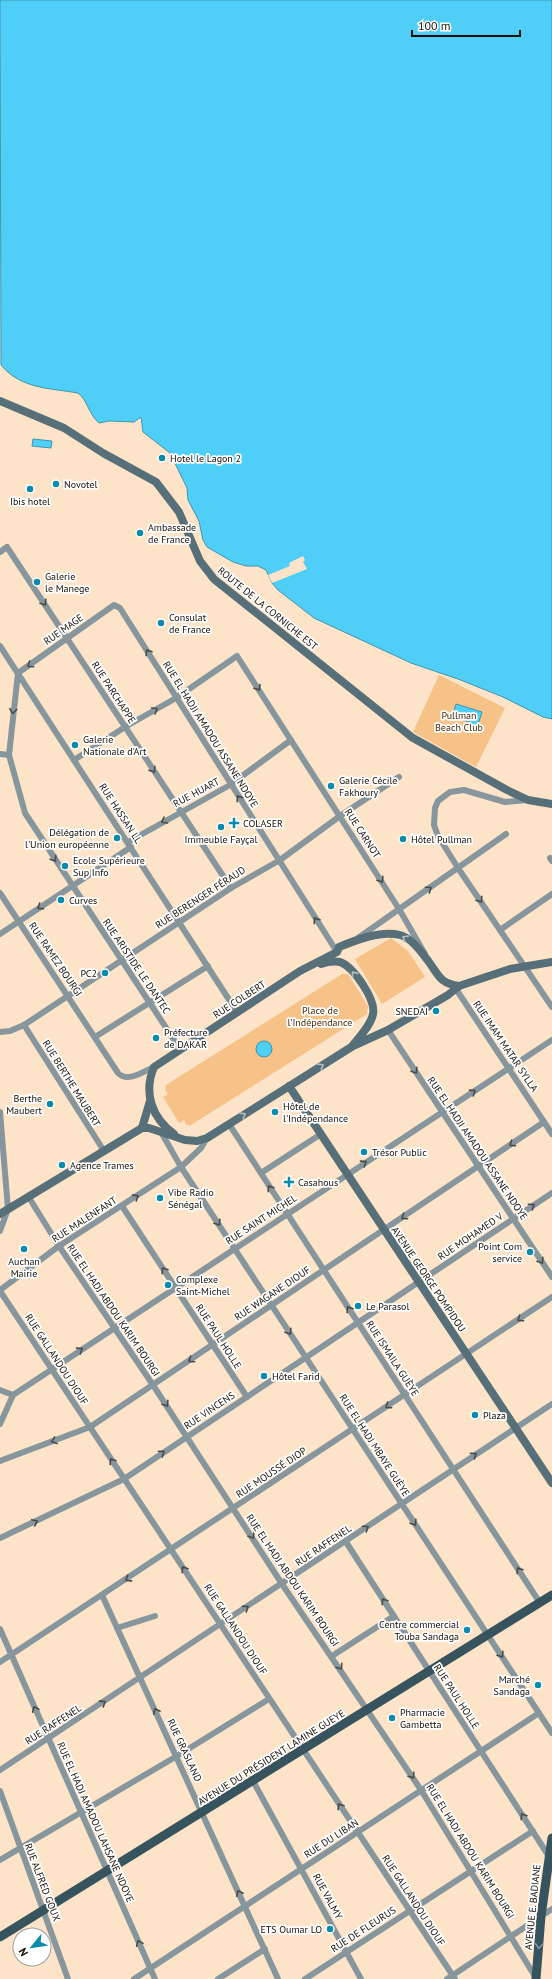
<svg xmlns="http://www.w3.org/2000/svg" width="552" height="1979" viewBox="0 0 552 1979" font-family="'PT Sans',sans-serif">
<rect width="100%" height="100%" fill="#fde4c8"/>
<g fill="#f6c287">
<polygon points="439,675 505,708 476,767 413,732"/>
<polygon points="391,938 408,951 425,977 382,1004 355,959"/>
<polygon points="342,974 348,974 368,1006 367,1014 191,1125 186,1125 184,1120 179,1123 163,1097 168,1094 165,1090 166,1085"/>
</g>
<g fill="#4fcff8" stroke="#3e95af">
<path d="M 0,0 L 552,0 L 552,719 L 543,717 L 503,697 L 458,679 L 411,663 L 314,618 L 278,590 L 272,583 L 266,570 L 258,566 L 246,566 L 233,562 L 207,547 L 203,540 L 199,521 L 188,500 L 187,488 L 170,453 L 143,432 L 141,417 L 134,422 L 109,421 L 99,423 C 89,415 87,399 78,393 C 49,388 21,389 1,365 Z"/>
<polygon points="33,439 52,441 51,448 32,446"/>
<polygon points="456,704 482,712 477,728 473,726 473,723 452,717"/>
<circle cx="264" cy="1049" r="8"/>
</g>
<polygon fill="#fde4c8" points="303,556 305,560 303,562 307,569 272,583 268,575 290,566 289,563"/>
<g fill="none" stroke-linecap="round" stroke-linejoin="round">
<g stroke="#86969c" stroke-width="6">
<polyline points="0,552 7,547 231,888"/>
<polyline points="0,646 237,1012"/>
<polyline points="0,754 9,755"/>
<polyline points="74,760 125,727 176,698 237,656 399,909 425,954"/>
<polyline points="528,800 505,802 464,790 450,792 438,801 435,808 434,825 438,836 458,868 552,1007"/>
<polyline points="128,842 230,785 291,740"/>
<polyline points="550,858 552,861"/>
<path d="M 0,893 L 118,1073 C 128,1083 142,1072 154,1067"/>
<polyline points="500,930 552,894"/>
<polyline points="0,934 131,847"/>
<polyline points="358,938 506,834"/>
<polyline points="456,989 552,1134"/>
<polyline points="24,1025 104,1151"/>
<polyline points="388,1030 552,1277"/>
<polyline points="0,1032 10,1031 24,1025 231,888 280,860 340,816 399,777"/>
<polyline points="95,1037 208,966"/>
<polyline points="180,1049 25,813 9,755 18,673 114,605 120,608 337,952"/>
<polyline points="0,1112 8,1209 0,1231"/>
<polyline points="229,1124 540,1603"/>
<polyline points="161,1132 181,1167 552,1733"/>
<polyline points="261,1173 321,1134"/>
<polyline points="28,1196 59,1246 153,1385 282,1584 421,1790 536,1978"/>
<polyline points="122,1206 247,1397"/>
<polyline points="0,1290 59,1246 181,1167 201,1148 207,1138"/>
<polyline points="0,1291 455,1979"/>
<polyline points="0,1390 13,1395"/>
<polyline points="13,1395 552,1040"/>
<polyline points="0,1424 13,1395"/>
<polyline points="0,1461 90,1427 544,1122"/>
<polyline points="0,1538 124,1479 552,1193"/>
<polyline points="346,1542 550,1858"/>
<polyline points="102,1595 278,1979"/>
<polyline points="117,1628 155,1616"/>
<polyline points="0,1629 155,1979"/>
<polyline points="332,1656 394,1616"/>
<polyline points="0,1662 552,1297"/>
<polyline points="0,1770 552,1404"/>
<polyline points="253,1781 361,1979"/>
<polyline points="0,1791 68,1979"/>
<polyline points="0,1860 177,1756 269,1699"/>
<polyline points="134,1979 539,1713"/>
<polyline points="218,1979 265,1949"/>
<polyline points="305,1979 533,1831"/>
<polyline points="447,1979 552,1909"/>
</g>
<g stroke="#576f78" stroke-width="8">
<polyline points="0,401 64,428 103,453 156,482 179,512 200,561 214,579 413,738 507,790 528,800 552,804"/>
<path d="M 321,964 C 327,962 334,961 340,962 C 354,967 376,1000 373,1014 C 371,1025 360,1036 353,1045"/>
<polyline points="289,1086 552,1483"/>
<polyline points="142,1128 149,1128 185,1140 197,1141 207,1138 353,1046 388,1030 448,995 459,986 510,969 552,962"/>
<polyline points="142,1128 150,1101"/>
<path d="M 174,1134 C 152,1118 143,1093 154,1067 L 300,971 L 337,952 L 339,947 C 356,940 381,930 400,935 C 412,938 422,953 429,962 C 439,976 440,983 459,986"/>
<polyline points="0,1214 142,1128"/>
</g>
<g stroke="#36535e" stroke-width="9">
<polyline points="0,1937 552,1595"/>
<polyline points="536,1979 541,1916 552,1838"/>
</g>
</g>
<defs><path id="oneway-chevron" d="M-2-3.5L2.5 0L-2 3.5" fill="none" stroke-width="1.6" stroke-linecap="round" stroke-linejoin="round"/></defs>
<g stroke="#484b49">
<use href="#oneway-chevron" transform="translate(44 603) rotate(56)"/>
<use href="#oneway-chevron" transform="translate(148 652) rotate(-122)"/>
<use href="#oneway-chevron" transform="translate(30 665) rotate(145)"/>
<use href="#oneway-chevron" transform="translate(258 688) rotate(58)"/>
<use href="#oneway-chevron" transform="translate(155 710) rotate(-30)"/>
<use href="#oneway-chevron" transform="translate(13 711) rotate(97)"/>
<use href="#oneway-chevron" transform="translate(153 770) rotate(57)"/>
<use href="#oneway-chevron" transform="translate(239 798) rotate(-123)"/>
<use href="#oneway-chevron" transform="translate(164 821) rotate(150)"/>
<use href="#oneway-chevron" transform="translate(54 859) rotate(56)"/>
<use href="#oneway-chevron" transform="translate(381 880) rotate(57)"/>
<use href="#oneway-chevron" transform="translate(429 889) rotate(-35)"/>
<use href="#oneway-chevron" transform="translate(480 900) rotate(56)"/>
<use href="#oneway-chevron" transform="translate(40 907) rotate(146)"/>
<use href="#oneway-chevron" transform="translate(316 920) rotate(-123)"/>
<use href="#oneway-chevron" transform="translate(415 1071) rotate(56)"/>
<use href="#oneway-chevron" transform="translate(473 1092) rotate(-33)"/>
<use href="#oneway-chevron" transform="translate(512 1144) rotate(146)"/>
<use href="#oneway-chevron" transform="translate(364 1163) rotate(-33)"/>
<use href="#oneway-chevron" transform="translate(270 1188) rotate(-123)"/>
<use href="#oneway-chevron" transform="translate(136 1197) rotate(-33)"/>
<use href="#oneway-chevron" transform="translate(532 1206) rotate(-34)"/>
<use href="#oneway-chevron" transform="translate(404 1217) rotate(146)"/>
<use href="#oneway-chevron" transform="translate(218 1223) rotate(57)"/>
<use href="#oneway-chevron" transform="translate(541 1261) rotate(57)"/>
<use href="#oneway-chevron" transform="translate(164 1270) rotate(-123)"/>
<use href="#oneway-chevron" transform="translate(349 1309) rotate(-123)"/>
<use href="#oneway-chevron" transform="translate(520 1319) rotate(146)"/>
<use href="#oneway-chevron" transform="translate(289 1332) rotate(57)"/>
<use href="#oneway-chevron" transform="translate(80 1350) rotate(-33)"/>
<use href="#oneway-chevron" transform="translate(191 1360) rotate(146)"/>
<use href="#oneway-chevron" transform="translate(166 1404) rotate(57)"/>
<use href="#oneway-chevron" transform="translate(388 1406) rotate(146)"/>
<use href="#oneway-chevron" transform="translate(54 1441) rotate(160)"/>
<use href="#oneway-chevron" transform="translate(162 1453) rotate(-34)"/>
<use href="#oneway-chevron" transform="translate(474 1455) rotate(-34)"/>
<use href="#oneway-chevron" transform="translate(112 1461) rotate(-123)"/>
<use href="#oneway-chevron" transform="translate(35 1522) rotate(-25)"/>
<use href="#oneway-chevron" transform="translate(414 1523) rotate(57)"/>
<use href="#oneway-chevron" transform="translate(366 1528) rotate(-34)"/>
<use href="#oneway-chevron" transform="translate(252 1536) rotate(57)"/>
<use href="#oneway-chevron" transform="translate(184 1569) rotate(-123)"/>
<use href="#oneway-chevron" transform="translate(519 1570) rotate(-123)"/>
<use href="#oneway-chevron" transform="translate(128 1579) rotate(147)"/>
<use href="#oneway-chevron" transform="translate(384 1601) rotate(-123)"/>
<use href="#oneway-chevron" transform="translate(246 1608) rotate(-34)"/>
<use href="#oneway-chevron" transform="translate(501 1655) rotate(57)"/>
<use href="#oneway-chevron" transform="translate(340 1667) rotate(56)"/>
<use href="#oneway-chevron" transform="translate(103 1703) rotate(-33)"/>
<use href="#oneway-chevron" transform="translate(35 1709) rotate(-114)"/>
<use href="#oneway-chevron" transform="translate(156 1711) rotate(-115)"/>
<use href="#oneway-chevron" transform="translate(412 1776) rotate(57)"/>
<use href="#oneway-chevron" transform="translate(340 1806) rotate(-123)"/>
<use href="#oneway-chevron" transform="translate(523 1816) rotate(-123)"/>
<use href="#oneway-chevron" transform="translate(239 1893) rotate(-115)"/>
<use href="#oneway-chevron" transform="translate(139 1943) rotate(-114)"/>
</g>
<g stroke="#b3bec2">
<use href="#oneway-chevron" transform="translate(405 938) rotate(-148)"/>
<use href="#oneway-chevron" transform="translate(354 974) rotate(-129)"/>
<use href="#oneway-chevron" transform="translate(321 1066) rotate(-32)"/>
<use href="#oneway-chevron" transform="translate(243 1115) rotate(-32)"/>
</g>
<use stroke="#86989e" href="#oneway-chevron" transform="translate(539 1946) rotate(95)"/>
<g fill="#0a8aac" stroke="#fff" stroke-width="1.5">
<circle cx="162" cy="458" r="4"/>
<circle cx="56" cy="484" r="4"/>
<circle cx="30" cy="489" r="4"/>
<circle cx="140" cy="533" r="4"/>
<circle cx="37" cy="582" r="4"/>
<circle cx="161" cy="623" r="4"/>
<circle cx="75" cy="745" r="4"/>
<circle cx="331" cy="786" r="4"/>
<path d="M232 817h4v4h4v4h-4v4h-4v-4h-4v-4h4z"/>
<circle cx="221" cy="827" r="4"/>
<circle cx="117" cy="838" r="4"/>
<circle cx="403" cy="839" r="4"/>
<circle cx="65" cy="866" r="4"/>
<circle cx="61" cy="900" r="4"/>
<circle cx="105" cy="973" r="4"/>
<circle cx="436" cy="1011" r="4"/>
<circle cx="156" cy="1038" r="4"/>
<circle cx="50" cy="1104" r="4"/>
<circle cx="275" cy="1112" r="4"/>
<circle cx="364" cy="1152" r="4"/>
<circle cx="62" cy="1165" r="4"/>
<path d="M287 1176h4v4h4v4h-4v4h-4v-4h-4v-4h4z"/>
<circle cx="160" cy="1198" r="4"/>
<circle cx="24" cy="1249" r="4"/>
<circle cx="530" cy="1252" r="4"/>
<circle cx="168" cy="1285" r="4"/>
<circle cx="358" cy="1306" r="4"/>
<circle cx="264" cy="1376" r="4"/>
<circle cx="475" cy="1415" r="4"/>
<circle cx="467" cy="1630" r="4"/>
<circle cx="538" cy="1685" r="4"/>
<circle cx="392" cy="1718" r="4"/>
<circle cx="330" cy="1929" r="4"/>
</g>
<g text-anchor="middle" stroke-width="3.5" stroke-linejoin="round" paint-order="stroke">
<g font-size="10" fill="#160e05" stroke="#fff" text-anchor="start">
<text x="170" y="462">Hotel le Lagon 2</text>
<text x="64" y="488">Novotel</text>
<text x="30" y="505" text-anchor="middle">Ibis hotel</text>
<text x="148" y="531">Ambassade<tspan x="148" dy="12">de France</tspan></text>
<text x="45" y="580">Galerie<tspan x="45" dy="12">le Manege</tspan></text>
<text x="169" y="621">Consulat<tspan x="169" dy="12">de France</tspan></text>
<text x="83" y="743">Galerie<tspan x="83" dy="12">Nationale d'Art</tspan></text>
<text x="339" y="784">Galerie Cécile<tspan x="339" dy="12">Fakhoury</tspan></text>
<text x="243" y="827">COLASER</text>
<text x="109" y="836" text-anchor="end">Délégation de<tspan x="109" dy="12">l'Union européenne</tspan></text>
<text x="221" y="843" text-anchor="middle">Immeuble Fayçal</text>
<text x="411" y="843">Hôtel Pullman</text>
<text x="73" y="864">Ecole Supérieure<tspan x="73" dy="12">Sup Info</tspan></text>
<text x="69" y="904">Curves</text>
<text x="97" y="977" text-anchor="end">PC2</text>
<text x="428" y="1015" text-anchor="end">SNEDAI</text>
<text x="164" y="1036">Préfecture<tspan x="164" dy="12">de DAKAR</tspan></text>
<text x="42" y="1102" text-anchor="end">Berthe<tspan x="42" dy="12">Maubert</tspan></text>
<text x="283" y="1110">Hôtel de<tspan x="283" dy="12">l'Indépendance</tspan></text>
<text x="372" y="1156">Trésor Public</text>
<text x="70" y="1169">Agence Trames</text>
<text x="298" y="1186">Casahous</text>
<text x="168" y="1196">Vibe Radio<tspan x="168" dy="12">Sénégal</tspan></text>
<text x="522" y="1250" text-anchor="end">Point Com<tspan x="522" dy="12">service</tspan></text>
<text x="24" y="1265" text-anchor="middle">Auchan<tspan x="24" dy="12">Mairie</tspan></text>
<text x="176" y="1283">Complexe<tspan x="176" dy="12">Saint-Michel</tspan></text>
<text x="366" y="1310">Le Parasol</text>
<text x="272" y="1380">Hôtel Farid</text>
<text x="483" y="1419">Plaza</text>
<text x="459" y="1628" text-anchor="end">Centre commercial<tspan x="459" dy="12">Touba Sandaga</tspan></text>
<text x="530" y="1683" text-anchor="end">Marché<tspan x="530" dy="12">Sandaga</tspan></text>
<text x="400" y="1716">Pharmacie<tspan x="400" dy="12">Gambetta</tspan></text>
<text x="322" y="1933" text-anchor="end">ETS Oumar LO</text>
</g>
<g font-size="10" fill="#160e05" stroke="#fff">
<text transform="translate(268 608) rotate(39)" y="4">ROUTE DE LA CORNICHE EST</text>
<text transform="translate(63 629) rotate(-35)" y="4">RUE MAGE</text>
<text transform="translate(114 692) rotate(57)" y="4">RUE PARCHAPPE</text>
<text transform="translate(211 734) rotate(58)" y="4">RUE EL HADJI AMADOU ASSANE NDOYE</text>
<text transform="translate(196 792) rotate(-28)" y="4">RUE HUART</text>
<text transform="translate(121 813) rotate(57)" y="4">RUE HASSAN LL</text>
<text transform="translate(363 833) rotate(57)" y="4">RUE CARNOT</text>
<text transform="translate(200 897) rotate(-33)" y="4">RUE BERENGER FÉRAUD</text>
<text transform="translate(56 959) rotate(56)" y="4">RUE RAMEZ BOURGI</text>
<text transform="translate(137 966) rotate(56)" y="4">RUE ARISTIDE LE DANTEC</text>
<text transform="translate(239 999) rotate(-33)" y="4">RUE COLBERT</text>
<text transform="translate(506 1046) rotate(56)" y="4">RUE IMAM MATAR SYLLA</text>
<text transform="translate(72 1083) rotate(58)" y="4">RUE BERTHE MAUBERT</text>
<text transform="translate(478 1148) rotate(56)" y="4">RUE EL HADJI AMADOU ASSANE NDOYE</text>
<text transform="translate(84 1219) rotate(-33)" y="4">RUE MALENFANT</text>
<text transform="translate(261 1219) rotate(-33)" y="4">RUE SAINT MICHEL</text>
<text transform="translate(470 1236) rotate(-34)" y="4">RUE MOHAMED V</text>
<text transform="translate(429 1279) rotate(56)" y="4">AVENUE GEORGE POMPIDOU</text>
<text transform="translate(272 1293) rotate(-34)" y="4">RUE WAGANE DIOUF</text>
<text transform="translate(114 1310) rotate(56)" y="4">RUE EL HADJ ABDOU KARIM BOURGI</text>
<text transform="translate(219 1336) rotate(57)" y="4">RUE PAUL HOLLE</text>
<text transform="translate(393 1358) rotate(57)" y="4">RUE ISMAILA GUÈYE</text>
<text transform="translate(57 1359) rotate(57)" y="4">RUE GALLANDOU DIOUF</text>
<text transform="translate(209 1410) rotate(-34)" y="4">RUE VINCENS</text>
<text transform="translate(375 1445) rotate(57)" y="4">RUE EL HADJ MBAYE GUÈYE</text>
<text transform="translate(271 1472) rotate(-34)" y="4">RUE MOUSSÉ DIOP</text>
<text transform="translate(323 1545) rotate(-34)" y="4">RUE RAFFENEL</text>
<text transform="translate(293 1580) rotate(56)" y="4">RUE EL HADJ ABDOU KARIM BOURGI</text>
<text transform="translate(236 1629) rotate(57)" y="4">RUE GALLANDOU DIOUF</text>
<text transform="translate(457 1696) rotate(57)" y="4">RUE PAUL HOLLE</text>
<text transform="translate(53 1724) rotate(-33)" y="4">RUE RAFFENEL</text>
<text transform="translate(185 1750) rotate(65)" y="4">RUE GRASLAND</text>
<text transform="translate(271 1757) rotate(-32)" y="4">AVENUE DU PRÉSIDENT LAMINE GUEYE</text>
<text transform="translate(96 1822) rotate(66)" y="4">RUE EL HADJ AMADOU LAHSANE NDOYE</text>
<text transform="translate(331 1838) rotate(-33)" y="4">RUE DU LIBAN</text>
<text transform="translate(471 1851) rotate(58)" y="4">RUE EL HADJ ABDOU KARIM BOURGI</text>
<text transform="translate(43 1882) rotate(69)" y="4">RUE ALFRED GOUX</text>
<text transform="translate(328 1896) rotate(61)" y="4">RUE VALMY</text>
<text transform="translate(414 1900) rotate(57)" y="4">RUE GALLANDOU DIOUF</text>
<text transform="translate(532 1907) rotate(-84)" y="4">AVENUE E. BADIANE</text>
<text transform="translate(363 1929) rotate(-33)" y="4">RUE DE FLEURUS</text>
</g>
<g font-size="10" fill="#432905" stroke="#fff">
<text x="459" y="719">Pullman<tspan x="459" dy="12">Beach Club</tspan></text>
<text x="320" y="1014">Place de<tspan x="320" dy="12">l’Indépendance</tspan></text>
</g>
</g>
<g transform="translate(32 1947) rotate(240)"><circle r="19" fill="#ffffff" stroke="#a29f9b"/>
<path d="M0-3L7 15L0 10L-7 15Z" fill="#0a8aac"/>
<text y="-6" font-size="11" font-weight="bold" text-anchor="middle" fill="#160e05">N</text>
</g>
<path d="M412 30v6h108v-6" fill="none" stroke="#160e05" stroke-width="2"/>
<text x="418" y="30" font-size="12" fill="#160e05" stroke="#ffffff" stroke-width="3" paint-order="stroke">100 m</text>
</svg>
